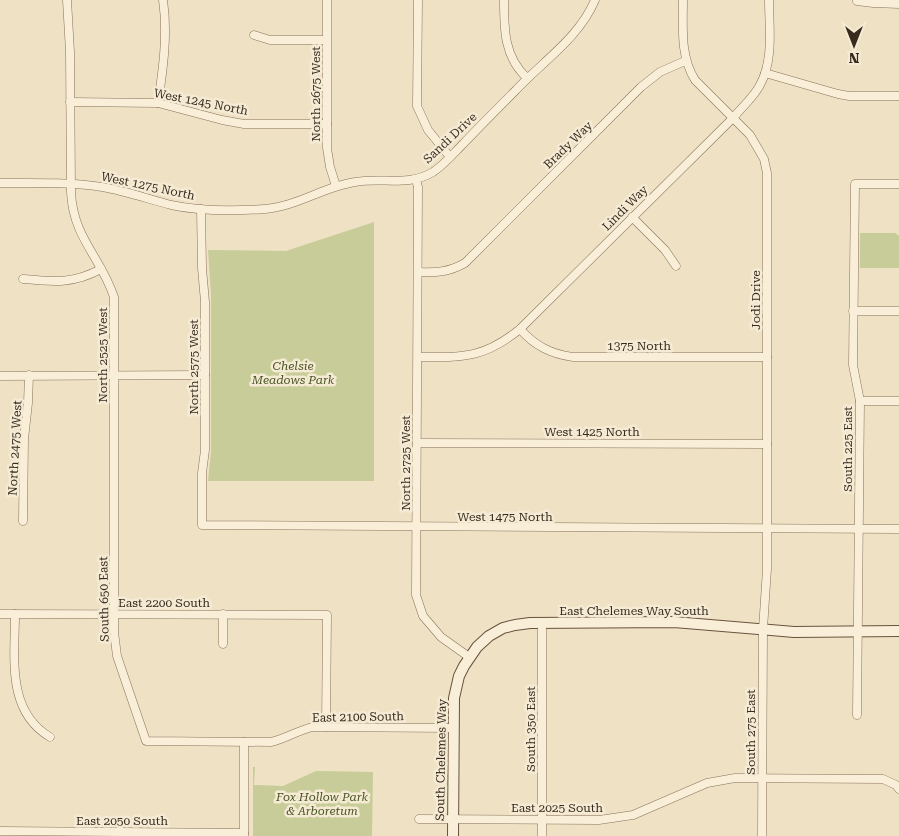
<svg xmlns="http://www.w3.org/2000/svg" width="899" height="836" viewBox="0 0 899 836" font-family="'Roboto Serif',serif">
<rect width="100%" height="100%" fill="#eee1c4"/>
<g fill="#c7cc98">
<polygon points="374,222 374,481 208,481 211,451 211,295 208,250 286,251"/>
<polygon points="860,233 895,233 899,236 899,268 860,268"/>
<polygon points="253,767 255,767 254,785 256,785 283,786 316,771 373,772 372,836 253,836"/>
</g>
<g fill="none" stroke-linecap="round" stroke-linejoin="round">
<defs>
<g id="street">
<path d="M 67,0 L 70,52 L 71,192 C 73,238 101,257 114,297 L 114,632 L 117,656 L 146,741 L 271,742 C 285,739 297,731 312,727 L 453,728"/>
<polyline points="327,0 327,148 330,167 336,186"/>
<polyline points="418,0 417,106 428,130 450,157"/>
<path d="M 504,0 C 504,29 504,57 527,78"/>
<path d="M 683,0 C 683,28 680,56 695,80 L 750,135 L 764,159 L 767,173 L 767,569 L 763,629 L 762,836"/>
<polyline points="857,1 873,3 899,4"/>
<polyline points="254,35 270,40 326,40"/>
<polyline points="765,73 838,94 849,96 899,96"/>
<polyline points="70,102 158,103 222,120 244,124 327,124"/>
<path d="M 158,103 C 163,69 168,34 163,0"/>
<polyline points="416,180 418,187 416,595 423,616 441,637 469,657"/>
<path d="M 0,183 C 34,183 68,182 102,187 C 126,191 148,199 171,205 C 199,211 237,211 265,209 C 298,206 323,187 355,182 C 382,177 408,187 433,172 C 444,165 454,153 463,144 C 480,126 498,108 516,90 C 543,61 579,38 595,0"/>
<polyline points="201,209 202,268 205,302 205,450 202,473 202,525 899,529"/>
<polyline points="632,217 665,250 676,266"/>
<path d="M 418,272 C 436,273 449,272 465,263 L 641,87 L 660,72 L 685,61"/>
<path d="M 23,279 C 54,282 73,284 101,269"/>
<polyline points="853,311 899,311"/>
<path d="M 520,329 C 535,346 551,354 573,357 L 767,357"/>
<path d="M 418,357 C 463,357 483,359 520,329 L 733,118 C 742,107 754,97 760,85 C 774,60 769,27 769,0"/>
<polyline points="0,376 205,375"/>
<polyline points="860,401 899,401"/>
<polyline points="417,443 767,444"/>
<polyline points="23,521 24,439 28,403 29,375"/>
<polyline points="0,614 327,615 326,727"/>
<path d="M 15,614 C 15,657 6,711 50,737"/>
<polyline points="223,614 223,644"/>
<polyline points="857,715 860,401 853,365 855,184 899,184"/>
<polyline points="419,819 599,820 633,815 707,783 735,778 883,779 896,785 899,789"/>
<polyline points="0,831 244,833"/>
<polyline points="244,836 244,742"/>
<polyline points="542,836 542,623"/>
</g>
<polyline id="secondary" points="453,836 454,698 459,676 464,666 477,647 489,636 503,628 515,625 530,623 674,622 794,632 899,631"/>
</defs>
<use href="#street" stroke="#88725b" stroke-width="9"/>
<use href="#secondary" stroke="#6a533e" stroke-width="12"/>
<use href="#street" stroke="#f9eed7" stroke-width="8"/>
<use href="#secondary" stroke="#f9eed7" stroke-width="10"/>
</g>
<g text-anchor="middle" stroke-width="5" stroke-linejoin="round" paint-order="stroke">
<g font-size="12" fill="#382b1e" stroke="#f5ebd4">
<text transform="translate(316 94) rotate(-90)" y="4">North 2675 West</text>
<text transform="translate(201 102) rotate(11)" y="4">West 1245 North</text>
<text transform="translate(450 138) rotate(-43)" y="4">Sandi Drive</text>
<text transform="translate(568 145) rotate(-44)" y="4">Brady Way</text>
<text transform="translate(148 186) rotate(12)" y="4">West 1275 North</text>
<text transform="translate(625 208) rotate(-45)" y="4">Lindi Way</text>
<text transform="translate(756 300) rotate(-90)" y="4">Jodi Drive</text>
<text x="639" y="350">1375 North</text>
<text transform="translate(103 355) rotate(-90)" y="4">North 2525 West</text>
<text transform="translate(194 367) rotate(-90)" y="4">North 2575 West</text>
<text x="592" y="436">West 1425 North</text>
<text transform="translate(15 448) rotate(-87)" y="4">North 2475 West</text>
<text transform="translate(848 449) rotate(-90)" y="4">South 225 East</text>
<text transform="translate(406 463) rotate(-90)" y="4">North 2725 West</text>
<text x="505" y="521">West 1475 North</text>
<text transform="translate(104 599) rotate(-91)" y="4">South 650 East</text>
<text x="164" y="607">East 2200 South</text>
<text x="634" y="615">East Chelemes Way South</text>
<text transform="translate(358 717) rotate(-1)" y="4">East 2100 South</text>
<text transform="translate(531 729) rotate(-90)" y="4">South 350 East</text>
<text transform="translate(751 732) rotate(-90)" y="4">South 275 East</text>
<text transform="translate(441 760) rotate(-89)" y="4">South Chelemes Way</text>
<text x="557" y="812">East 2025 South</text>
<text x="122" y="825">East 2050 South</text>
</g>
<g font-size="12" font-style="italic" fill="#4a5525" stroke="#f5ebd4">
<text x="293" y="370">Chelsie<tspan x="293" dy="14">Meadows Park</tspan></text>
<text x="322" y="801">Fox Hollow Park<tspan x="322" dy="14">&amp; Arboretum</tspan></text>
</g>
</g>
<g transform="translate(854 45) rotate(180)" stroke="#f5ebd4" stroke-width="4" paint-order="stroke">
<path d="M0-4L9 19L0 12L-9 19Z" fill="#382b1e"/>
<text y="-8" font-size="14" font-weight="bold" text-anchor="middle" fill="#382b1e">N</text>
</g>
</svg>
